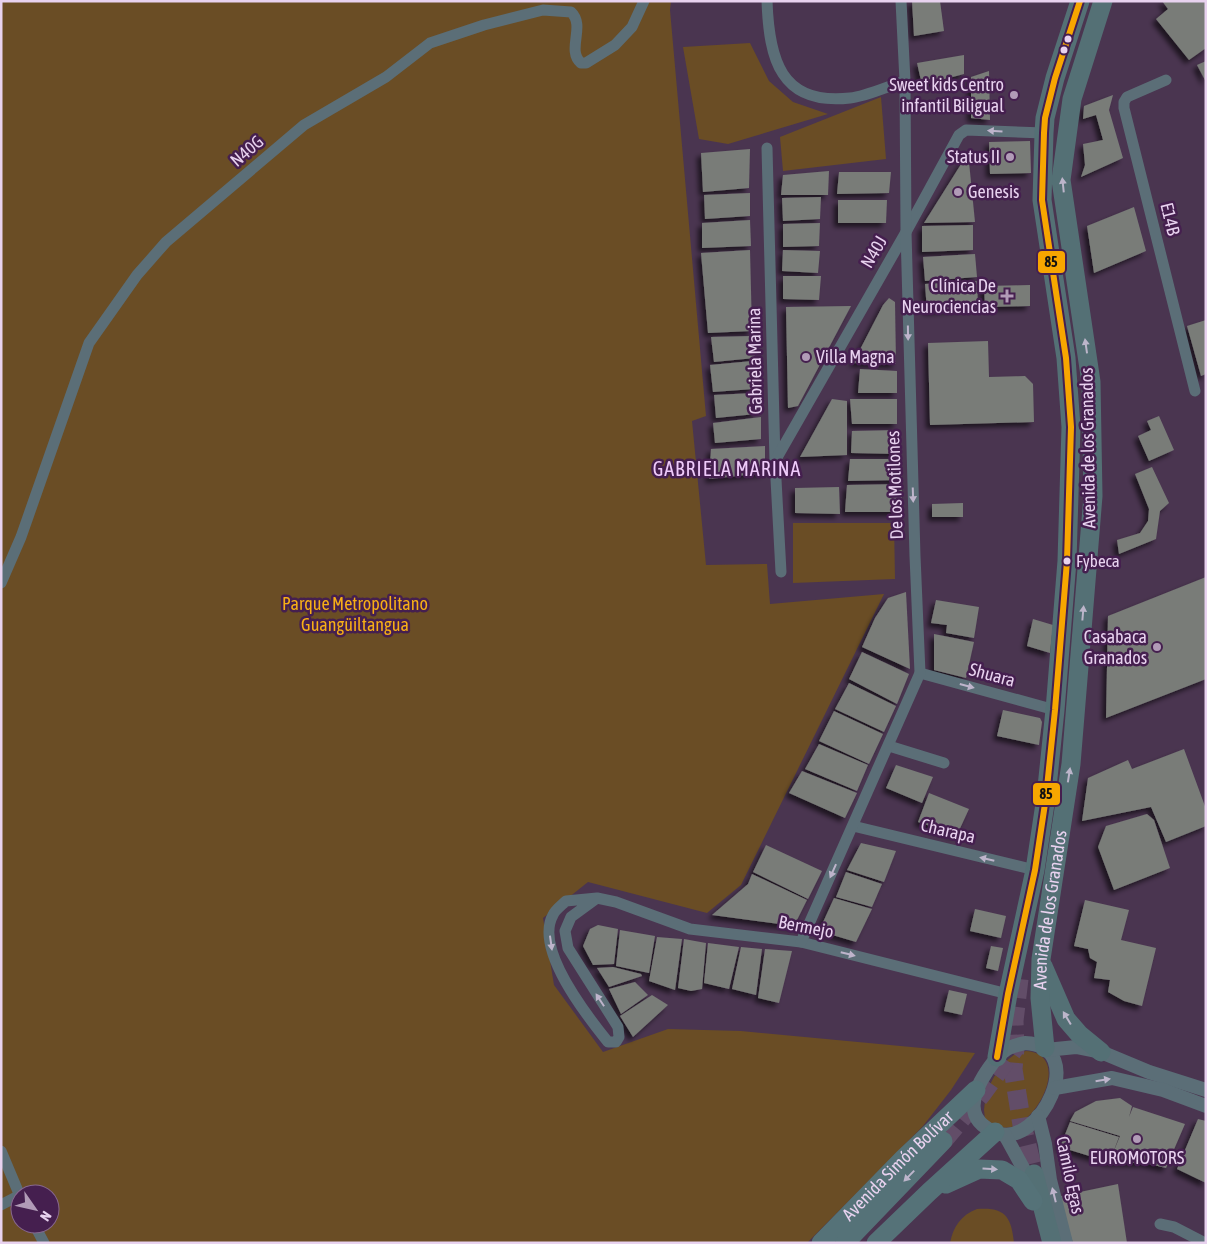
<svg xmlns="http://www.w3.org/2000/svg" width="1207" height="1244" viewBox="0 0 1207 1244" font-family="'Asap Condensed',sans-serif">
<defs>
<filter id="shadow"><feDropShadow dx="-4" dy="4" stdDeviation="2.5" flood-color="#0009"/></filter>
</defs>
<rect width="100%" height="100%" fill="#4a3550"/>
<g fill="#6a4d25" fill-rule="evenodd">
<path d="M 1,1 L 671,1 L 670,10 L 706,416 L 692,421 L 706,565 L 767,564 L 770,604 L 884,594 L 741,885 L 707,913 L 588,882 L 543,918 L 554,985 L 603,1052 L 668,1029 L 741,1031 L 975,1053 L 951,1090 L 923,1126 L 807,1243 L 1,1243 ZM 20,1194 L 50,1194 L 50,1224 L 20,1224 Z"/>
<polygon points="750,43 769,81 793,102 828,114 728,144 699,139 683,47"/>
<polygon points="881,97 886,159 783,171 780,137"/>
<polygon points="793,523 894,523 895,579 793,583"/>
<path d="M 1026,1051 C 1071,1054 1040,1120 1011,1127 C 1001,1130 993,1124 985,1119 L 984,1110 L 986,1092 L 994,1077 L 1005,1062 L 1015,1054 Z"/>
<path d="M 977,1209 C 1006,1207 1011,1217 1014,1243 L 950,1243 C 953,1227 961,1215 977,1209 Z"/>
</g>
<g fill="#797c78" filter="url(#shadow)">
<polygon points="912,1 940,1 944,31 914,36"/>
<polygon points="1162,1 1206,1 1206,48 1189,60 1156,19 1168,9"/>
<polygon points="964,55 964,74 922,85 917,63"/>
<polygon points="1206,61 1206,82 1197,65"/>
<polygon points="989,71 990,120 971,118 971,77"/>
<polygon points="1113,95 1109,110 1123,158 1081,177 1085,165 1083,144 1103,140 1096,115 1083,119 1084,106"/>
<polygon points="1030,141 1031,173 990,174 989,142"/>
<polygon points="750,149 749,188 703,192 701,153"/>
<polygon points="963,161 969,162 975,222 924,223"/>
<polygon points="829,171 828,195 781,195 783,175"/>
<polygon points="839,172 891,172 889,193 837,194"/>
<polygon points="750,193 750,216 705,219 704,195"/>
<polygon points="821,197 820,219 783,221 782,198"/>
<polygon points="838,200 887,200 886,223 838,223"/>
<polygon points="1134,207 1146,251 1094,273 1087,226"/>
<polygon points="750,220 751,246 702,248 702,223"/>
<polygon points="820,223 819,246 783,247 783,224"/>
<polygon points="973,225 973,250 922,252 922,226"/>
<polygon points="750,250 752,331 708,333 701,253"/>
<polygon points="783,250 820,251 818,273 782,271"/>
<polygon points="975,254 977,277 925,281 923,257"/>
<polygon points="783,276 821,276 819,300 783,299"/>
<polygon points="977,281 978,307 927,311 925,284"/>
<polygon points="1030,285 1030,306 985,307 984,286"/>
<polygon points="889,298 895,302 896,364 853,363 883,305"/>
<polygon points="851,306 798,406 788,408 786,307"/>
<polygon points="1206,320 1206,374 1201,376 1187,326"/>
<polygon points="752,336 755,358 714,362 711,337"/>
<polygon points="988,341 989,377 1025,376 1033,384 1034,422 930,425 928,343"/>
<polygon points="752,361 754,389 713,392 710,365"/>
<polygon points="860,369 897,371 897,393 858,393"/>
<polygon points="754,393 756,414 716,418 714,395"/>
<polygon points="832,399 847,401 847,455 800,457"/>
<polygon points="850,399 897,399 897,424 852,424"/>
<polygon points="1159,416 1174,450 1149,461 1138,436 1151,430 1147,421"/>
<polygon points="761,417 761,439 715,443 713,423"/>
<polygon points="899,430 899,454 851,453 852,431"/>
<polygon points="765,446 765,473 709,479 711,449"/>
<polygon points="850,459 901,459 902,480 848,481"/>
<polygon points="1152,467 1169,503 1160,511 1156,539 1119,554 1117,540 1140,533 1148,521 1149,509 1135,474"/>
<polygon points="902,484 902,512 845,512 847,485"/>
<polygon points="839,487 840,514 795,513 795,488"/>
<polygon points="963,503 963,517 932,517 932,504"/>
<polygon points="1206,577 1206,679 1106,718 1108,616"/>
<polygon points="906,592 910,669 862,647 875,618 888,598"/>
<polygon points="936,600 979,607 974,638 946,633 947,625 931,623"/>
<polygon points="1033,619 1053,625 1050,653 1027,646"/>
<polygon points="934,634 974,642 966,678 934,670"/>
<polygon points="862,652 909,674 897,704 849,679"/>
<polygon points="849,683 896,706 884,732 835,709"/>
<polygon points="1003,710 1040,718 1042,722 1039,745 997,736"/>
<polygon points="834,711 883,734 869,764 819,741"/>
<polygon points="819,744 868,765 857,791 805,769"/>
<polygon points="1184,749 1206,809 1206,826 1166,842 1151,807 1082,821 1088,778 1128,760 1132,769"/>
<polygon points="896,765 933,777 922,803 886,788"/>
<polygon points="802,771 857,793 845,818 789,793"/>
<polygon points="929,793 969,809 957,835 918,822"/>
<polygon points="1147,814 1154,820 1170,868 1114,890 1098,847 1106,826"/>
<polygon points="861,843 896,851 884,882 847,870"/>
<polygon points="766,845 822,871 808,899 753,872"/>
<polygon points="846,872 882,884 872,907 836,897"/>
<polygon points="752,874 807,900 794,926 712,915 748,884"/>
<polygon points="834,898 872,909 856,942 819,931"/>
<polygon points="1085,900 1129,910 1121,940 1156,948 1142,1006 1124,1001 1108,992 1110,980 1094,978 1097,962 1090,958 1088,949 1074,946"/>
<polygon points="975,909 1006,916 1001,938 970,931"/>
<polygon points="598,925 618,929 614,964 593,965 583,946 590,929"/>
<polygon points="620,930 655,936 649,973 616,966"/>
<polygon points="657,937 682,939 675,990 649,981"/>
<polygon points="684,939 706,943 702,989 691,991 678,988"/>
<polygon points="708,943 739,947 729,989 704,983"/>
<polygon points="991,946 1003,948 998,971 986,968"/>
<polygon points="741,947 762,949 756,995 732,989"/>
<polygon points="765,949 792,951 779,1003 758,998"/>
<polygon points="613,967 641,974 642,976 609,987 597,968"/>
<polygon points="635,982 648,995 621,1014 609,989"/>
<polygon points="949,990 967,994 962,1015 944,1011"/>
<polygon points="652,995 668,1005 633,1037 620,1016"/>
<polygon points="1120,1098 1132,1106 1129,1117 1133,1107 1185,1124 1166,1168 1145,1163 1109,1162 1060,1147 1070,1122 1119,1137 1111,1158 1120,1136 1070,1121 1075,1112 1096,1101"/>
<polygon points="1198,1119 1206,1121 1206,1183 1177,1169"/>
<polygon points="1118,1184 1127,1243 1073,1243 1064,1216 1061,1196"/>
</g>
<g fill="none" stroke-linecap="round" stroke-linejoin="round">
<polyline stroke="#624d68" stroke-width="19" stroke-dasharray="19 9" stroke-linecap="butt" points="1019,979 1014,1021 1015,1048 1013,1069 1022,1125 1034,1174"/>
<polyline stroke="#624d68" stroke-width="19" stroke-dasharray="19 9" stroke-linecap="butt" points="943,1141 982,1094 1015,1048"/>
<g stroke="#5b6e77" stroke-width="11">
<path d="M 767,1 C 769,58 780,106 850,98 C 867,96 888,86 905,81"/>
<polyline points="1166,80 1127,97 1124,102 1124,108 1195,391"/>
<polyline points="767,148 775,461 781,572"/>
<polyline points="775,461 906,232 959,135 966,130 1044,133"/>
<path d="M 1,583 L 21,537 L 89,343 L 137,275 L 166,242 L 304,125 L 386,77 L 430,43 L 484,25 L 543,10 L 571,12 C 586,26 566,50 581,63 L 586,63 L 615,45 L 632,27 L 644,1"/>
<polyline points="920,673 1055,710"/>
<polyline points="889,746 944,763"/>
<polyline points="853,826 1035,870"/>
<path d="M 597,898 L 571,917 L 565,931 L 568,948 L 618,1027 L 619,1037 L 616,1042 L 608,1042 C 587,1016 534,949 553,915 C 555,910 562,905 566,901 L 597,898 L 616,902 L 690,929 L 801,942 L 1008,994"/>
<polyline points="801,942 920,673 915,556 906,232 905,81 901,1"/>
<polyline points="1,1151 20,1196"/>
<polyline points="1,1205 20,1195"/>
<polyline points="34,1224 44,1243"/>
<polyline points="1160,1224 1174,1227 1205,1243"/>
</g>
<g stroke="#5b6e77" stroke-width="14">
<path d="M 1025,1043 C 1091,1046 1039,1149 997,1133 C 964,1121 971,1095 987,1071 C 992,1064 997,1056 1004,1051 C 1010,1046 1017,1045 1025,1043 Z"/>
<polyline points="1046,1050 1076,1047 1101,1052 1149,1072 1206,1090"/>
<polyline points="1055,1088 1112,1078 1163,1090 1206,1106"/>
<polyline points="1038,1116 1045,1144 1050,1180 1066,1243"/>
<polyline points="1005,1135 1028,1177 1031,1189"/>
</g>
<g stroke="#547075" stroke-width="19">
<polyline points="1043,966 1066,1019 1079,1034 1101,1052"/>
<path id="s1" d="M 1045,1048 L 1040,998 L 1041,959 L 1071,764 L 1093,496 L 1091,382 L 1061,180 L 1072,99 L 1103,1"/>
<polyline points="997,1057 1008,994 1035,870 1046,797 1055,710 1067,561 1071,427 1066,358 1042,200 1044,133 1045,118 1055,78 1080,1"/>
<polyline points="1034,1174 1052,1243"/>
</g>
<g stroke="#557278" stroke-width="19">
<polyline points="946,1184 979,1169 1002,1170 1019,1180 1033,1201"/>
<path id="s2" d="M 821,1243 L 904,1158 L 976,1090"/>
<polyline points="845,1243 943,1141"/>
<polyline points="876,1243 929,1192 995,1132"/>
</g>
<defs>
<polyline id="bus-1" points="997,1057 1008,994 1035,870 1046,797 1055,710 1067,561 1071,427 1066,358 1042,200 1044,133 1045,118 1055,78 1080,1"/>
</defs>
<use href="#bus-1" stroke="#451f4f" stroke-width="10"/>
<use href="#bus-1" stroke="#f7a600" stroke-width="6"/>
</g>
<defs><path id="oneway-solid" d="M-6-.8H1V-3.2L6.5 0L1 3.2V.8H-6Z" transform="scale(1.25)"/></defs>
<g fill="#beb4cb">
<use href="#oneway-solid" transform="translate(995 131) rotate(-177)"/>
<use href="#oneway-solid" transform="translate(908 333) rotate(89)"/>
<use href="#oneway-solid" transform="translate(913 495) rotate(88)"/>
<use href="#oneway-solid" transform="translate(967 686) rotate(15)"/>
<use href="#oneway-solid" transform="translate(987 859) rotate(-167)"/>
<use href="#oneway-solid" transform="translate(833 871) rotate(114)"/>
<use href="#oneway-solid" transform="translate(551 943) rotate(82)"/>
<use href="#oneway-solid" transform="translate(848 954) rotate(14)"/>
<use href="#oneway-solid" transform="translate(600 1000) rotate(-123)"/>
<use href="#oneway-solid" transform="translate(1103 1080) rotate(-9)"/>
<use href="#oneway-solid" transform="translate(1054 1195) rotate(-104)"/>
</g>
<g fill="#bcb5ca">
<use href="#oneway-solid" transform="translate(1063 185) rotate(-96)"/>
<use href="#oneway-solid" transform="translate(1086 346) rotate(-98)"/>
<use href="#oneway-solid" transform="translate(1083 613) rotate(-85)"/>
<use href="#oneway-solid" transform="translate(1069 775) rotate(-81)"/>
<use href="#oneway-solid" transform="translate(1067 1018) rotate(-121)"/>
</g>
<g fill="#bcb5cb">
<use href="#oneway-solid" transform="translate(990 1169) rotate(4)"/>
<use href="#oneway-solid" transform="translate(909 1176) rotate(134)"/>
</g>
<g fill="#e8d2ef" stroke="#451f4f" stroke-width="2">
<circle cx="1068" cy="39" r="4.5"/>
<circle cx="1064" cy="50" r="4.5"/>
<circle cx="1067" cy="561" r="4.5"/>
</g>
<g fill="#b19bb7" stroke="#451f4f" stroke-width="2">
<circle cx="1014" cy="95" r="5"/>
<circle cx="1010" cy="157" r="5"/>
<circle cx="958" cy="192" r="5"/>
<path d="M1004.5 288.5h5v5h5v5h-5v5h-5v-5h-5v-5h5z"/>
<circle cx="806" cy="357" r="5"/>
<circle cx="1157" cy="647" r="5"/>
<circle cx="1137" cy="1139" r="5"/>
</g>
<g text-anchor="middle" stroke-width="5" stroke-linejoin="round" paint-order="stroke">
<g font-size="17" fill="#e8d2ef" stroke="#451f4f" text-anchor="start">
<text x="1076" y="567">Fybeca</text>
</g>
<g font-size="18" fill="#e8d2ef" stroke="#451f4f" text-anchor="end">
<text x="1004" y="91">Sweet kids Centro<tspan x="1004" dy="21">infantil Biligual</tspan></text>
<text x="1000" y="163">Status II</text>
<text x="968" y="198" text-anchor="start">Genesis</text>
<text x="996" y="292">Clínica De<tspan x="996" dy="21">Neurociencias</tspan></text>
<text x="816" y="363" text-anchor="start">Villa Magna</text>
<text x="1147" y="643">Casabaca<tspan x="1147" dy="21">Granados</tspan></text>
<text x="1137" y="1164" text-anchor="middle">EUROMOTORS</text>
</g>
<g font-size="18" fill="#e8d2ef" stroke="#451f4f">
<text transform="translate(247 151) rotate(-41)" y="6">N40G</text>
<text transform="translate(1170 219) rotate(76)" y="6">E14B</text>
<text transform="translate(874 252) rotate(-60)" y="6">N40J</text>
<text transform="translate(755 361) rotate(-91)" y="6">Gabriela Marina</text>
<text transform="translate(1088 448) rotate(-91)" y="6">Avenida de los Granados</text>
<text transform="translate(895 485) rotate(-92)" y="6">De los Motilones</text>
<text transform="translate(992 675) rotate(15)" y="6">Shuara</text>
<text transform="translate(948 831) rotate(13)" y="6">Charapa</text>
<text dy="6" stroke="none"><textPath href="#s1" startOffset="139">Avenida de los Granados</textPath></text>
<text transform="translate(806 927) rotate(11)" y="6">Bermejo</text>
<text dy="6" stroke="none"><textPath href="#s2" startOffset="109">Avenida Simón Bolívar</textPath></text>
<text transform="translate(1070 1175) rotate(78)" y="6">Camilo Egas</text>
</g>
<g font-size="18" fill="#f7af16" stroke="#451f4f">
<text x="355" y="610">Parque Metropolitano<tspan x="355" dy="21">Guangüiltangua</tspan></text>
</g>
<g font-size="20" letter-spacing="1" fill="#efcbfa" stroke="#451f4f">
<text x="727" y="476">GABRIELA MARINA</text>
</g>
</g>
<g stroke="#451f4f" stroke-width="2">
<rect x="1037" y="250" width="29" height="24" rx="5" fill="#f7a600"/>
<rect x="1032" y="782" width="29" height="24" rx="5" fill="#f7a600"/>
</g>
<g font-size="14" text-anchor="middle" font-weight="bold" fill="#111">
<text x="1051" y="267">85</text>
<text x="1046" y="799">85</text>
</g>
<rect width="1207" height="1244" fill="none" stroke="#e8d2ef" stroke-width="5"/>
<g transform="translate(35 1209) rotate(124)"><circle r="24" fill="#451f4f" stroke="#86678f"/>
<path d="M0-4L9 19L0 12L-9 19Z" fill="#b19bb7"/>
<text y="-8" font-size="14" font-weight="bold" text-anchor="middle" fill="#e8d2ef">N</text>
</g>
</svg>
